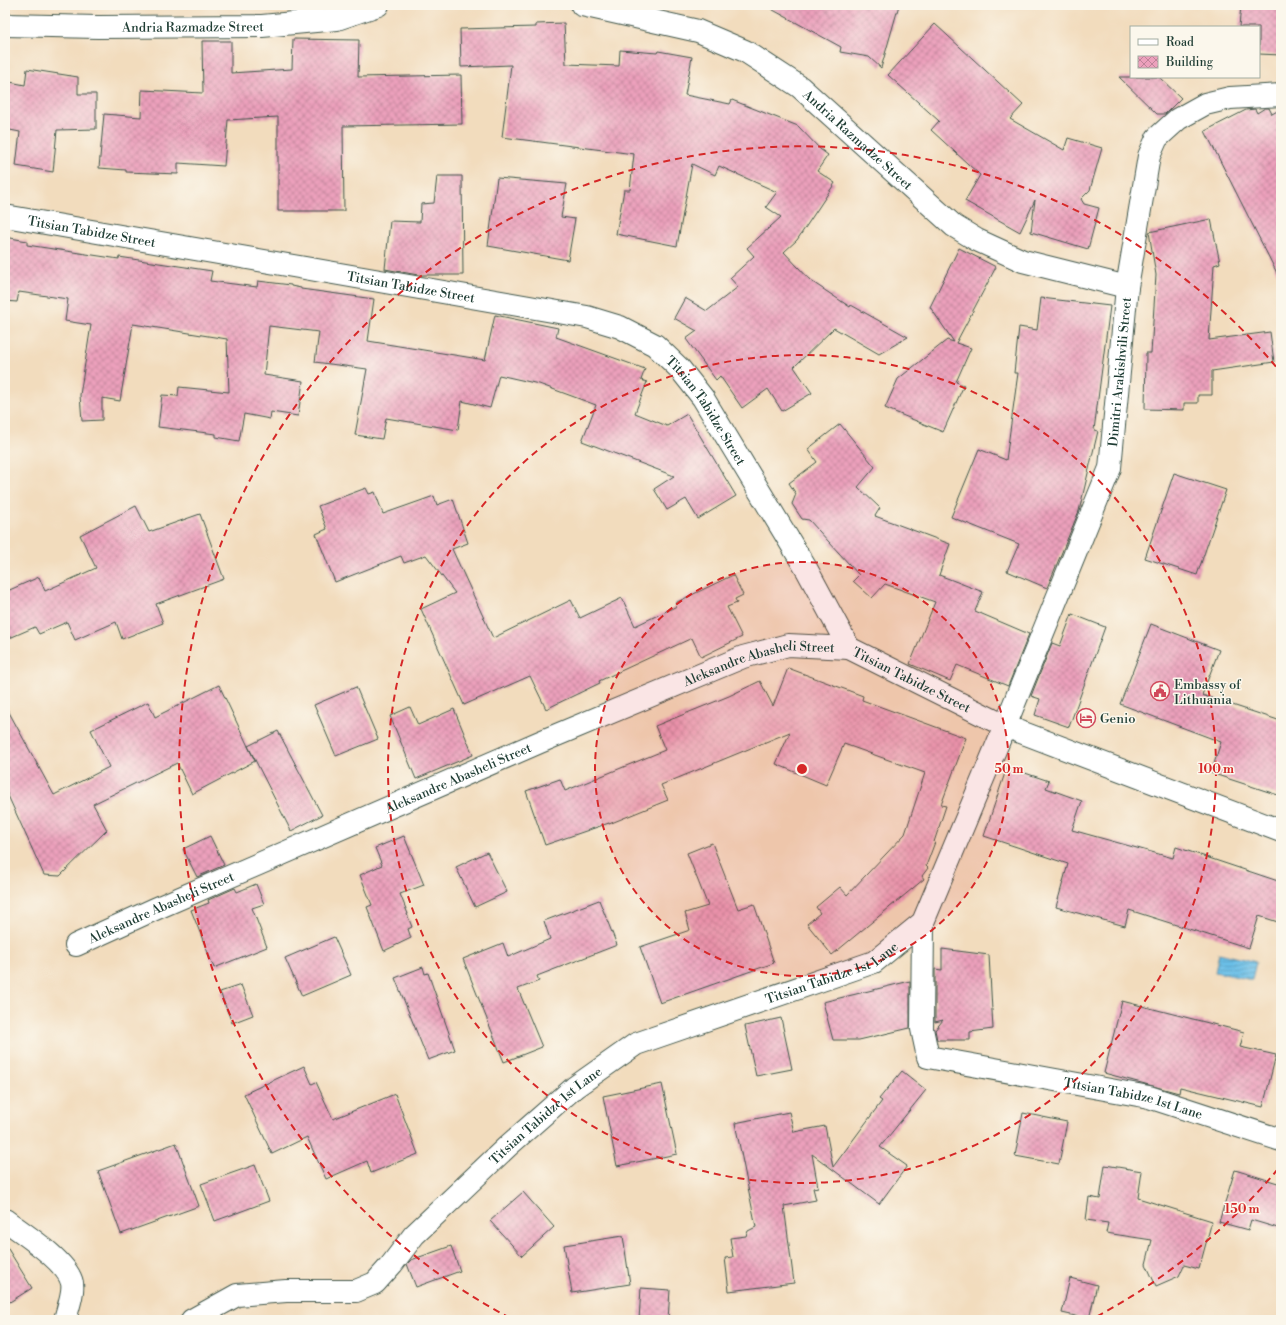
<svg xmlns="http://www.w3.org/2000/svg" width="1286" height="1325" viewBox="0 0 1286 1325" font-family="'Libre Bodoni',serif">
<defs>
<pattern id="water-rules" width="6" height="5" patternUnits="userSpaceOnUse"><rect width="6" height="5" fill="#6bbfe8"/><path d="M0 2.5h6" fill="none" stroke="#579cbd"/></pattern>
<pattern id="building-cross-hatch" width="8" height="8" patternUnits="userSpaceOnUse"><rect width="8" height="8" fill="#eca0bc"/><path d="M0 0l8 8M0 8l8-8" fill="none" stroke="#bf849a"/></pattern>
</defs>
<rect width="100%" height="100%" fill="#fbf7ec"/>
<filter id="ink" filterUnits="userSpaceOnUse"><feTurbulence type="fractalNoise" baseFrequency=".025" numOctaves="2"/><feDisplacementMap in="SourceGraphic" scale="8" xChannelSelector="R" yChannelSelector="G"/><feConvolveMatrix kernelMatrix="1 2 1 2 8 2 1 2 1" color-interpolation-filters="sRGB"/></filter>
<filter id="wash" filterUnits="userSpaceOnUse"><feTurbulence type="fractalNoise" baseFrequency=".012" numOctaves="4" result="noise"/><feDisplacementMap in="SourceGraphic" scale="16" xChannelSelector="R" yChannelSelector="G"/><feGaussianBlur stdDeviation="0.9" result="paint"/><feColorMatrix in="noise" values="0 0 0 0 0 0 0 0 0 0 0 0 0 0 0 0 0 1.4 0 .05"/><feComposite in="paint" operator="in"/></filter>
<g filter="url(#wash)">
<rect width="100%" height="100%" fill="#f2dcbd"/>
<polygon fill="url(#water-rules)" stroke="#457e8e" points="1219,953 1256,962 1252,980 1215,972"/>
<g id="blocks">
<g fill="url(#building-cross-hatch)">
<polygon points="764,5 899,5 881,68 869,57 840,52 841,47"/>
<polygon points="1241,5 1281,5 1281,55 1259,54 1259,27 1239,27"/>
<polygon points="564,23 566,64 619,66 620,50 657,53 658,51 692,57 685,95 730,104 732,100 798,126 820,149 828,155 817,171 835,183 797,240 784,252 811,281 850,307 851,305 908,337 879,354 834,328 794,367 812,393 782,411 768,389 742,408 720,376 716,380 686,339 697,331 674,318 685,298 707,311 738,287 730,278 754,256 747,248 781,217 766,207 777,192 719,166 715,175 692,164 677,246 616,234 624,190 630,190 634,154 502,137 511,65 461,67 460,29 536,27 536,24"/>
<polygon points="935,24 1023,105 1010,119 1064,150 1068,138 1102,148 1090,190 1081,199 1084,204 1099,208 1088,249 1031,232 1035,200 1020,232 965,201 980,175 931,130 939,121 888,75"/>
<polygon points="293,39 359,40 358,77 461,75 462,124 343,126 344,211 278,211 278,117 228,120 224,166 178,163 178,174 126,172 126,170 99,168 104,114 141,117 142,90 203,93 202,41 231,41 231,73 292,69"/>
<polygon points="27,69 78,77 78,94 96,94 96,129 57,130 53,172 16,166 20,132 5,129 5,81 25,85"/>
<polygon points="1119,77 1159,77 1181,98 1165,114 1157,114"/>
<polygon points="1265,108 1269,108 1272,114 1281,109 1281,281 1205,131 1246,110 1255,109 1257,113"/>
<polygon points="437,176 462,176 463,275 418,275 385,269 390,221 420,222 421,204 434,203"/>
<polygon points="497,178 567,184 561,217 575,219 568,260 488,246"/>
<polygon points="1211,219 1220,263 1214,265 1209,340 1270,332 1274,362 1212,371 1212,395 1198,395 1198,403 1184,403 1184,410 1145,409 1146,353 1151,353 1156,275 1149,232"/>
<polygon points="5,237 27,241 27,245 119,259 119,257 212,271 210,281 257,287 258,281 291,285 291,286 301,288 301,289 374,299 368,341 485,360 495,315 558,328 556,337 645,369 641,380 647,382 635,413 667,426 687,414 736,496 698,519 686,499 667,510 654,489 674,476 582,441 596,405 539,384 499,375 490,408 462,401 458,430 386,418 382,439 355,435 367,369 315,362 319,332 269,326 264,375 303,381 298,416 271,412 270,419 244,414 239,441 216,437 216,434 158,427 162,395 178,396 179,387 229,392 227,339 133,324 120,401 102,398 102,420 82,421 80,395 91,325 65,321 68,299 19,292 17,302 5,301"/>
<polygon points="959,248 996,267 956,343 971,348 956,382 964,385 943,432 885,408 898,379 947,340 954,342 930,307"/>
<polygon points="1041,298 1110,306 1094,430 1098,431 1079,511 1047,588 1007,571 1019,544 951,517 979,449 1006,460 1018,373 1014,373 1019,327 1037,330"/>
<polygon points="840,424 875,467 858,487 880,508 875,516 950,544 939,575 983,592 975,611 1029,634 1008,686 957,665 950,681 910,664 935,602 885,584 872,598 853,581 859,575 809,520 802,519 792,504 796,494 789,483 817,462 808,449"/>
<polygon points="1174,473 1226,490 1197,575 1145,558"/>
<polygon points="366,488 369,494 375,492 383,514 434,496 437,505 453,499 468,543 452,549 493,638 571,600 580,618 622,598 635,626 677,606 675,603 733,575 743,595 735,599 737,603 727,607 742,637 701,657 692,638 599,681 600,683 546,709 530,676 464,705 421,609 455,593 426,555 404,563 401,556 335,582 316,534 327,529 318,506"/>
<polygon points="136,506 149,532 200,514 224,579 156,604 163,623 122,639 116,622 75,640 67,622 39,634 35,627 5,640 5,592 39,577 45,591 96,568 80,535"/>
<polygon points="1072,614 1105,627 1069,727 1035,715 1040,699 1031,696 1052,643 1060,646"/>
<polygon points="1151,624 1219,650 1202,695 1281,721 1281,796 1211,773 1221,742 1120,704"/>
<polygon points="788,668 863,696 862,700 966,738 941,805 946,806 934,842 935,842 926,866 928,868 922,876 924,879 832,955 807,924 820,913 816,907 840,887 847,895 905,834 925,773 844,744 826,785 776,764 790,732 661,785 668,800 609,824 609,823 545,845 526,791 560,779 565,791 665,750 655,726 729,696 760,681 773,706"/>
<polygon points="219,685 255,761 192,794 177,763 93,804 107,830 60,876 44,875 5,789 5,705 54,795 109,767 91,730 148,702 155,717"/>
<polygon points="356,687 378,739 336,756 314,705"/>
<polygon points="410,707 418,725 454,709 473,755 416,779 390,716"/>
<polygon points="278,731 322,815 291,831 248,746"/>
<polygon points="1007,767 1049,781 1046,788 1082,801 1072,830 1173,858 1176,847 1281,882 1281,923 1259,916 1249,948 1129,910 1125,926 1056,907 1068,864 984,836"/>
<polygon points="210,836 224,865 197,877 183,849"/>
<polygon points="404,836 424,885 400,894 408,914 407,914 412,927 408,929 411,938 384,951 367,907 372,905 360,875 382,865 375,848"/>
<polygon points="712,843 738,909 754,904 774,963 660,1003 640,947 690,930 685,913 708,906 687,853"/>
<polygon points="487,852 507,892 475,907 456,867"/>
<polygon points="256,884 264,904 252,908 267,947 214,968 191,910 209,903 208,900 235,888 237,892"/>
<polygon points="599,900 617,945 537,976 539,981 518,989 542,1047 504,1062 463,959 503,943 508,957 550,939 544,921"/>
<polygon points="334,937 351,975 302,996 285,958"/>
<polygon points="942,949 989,955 993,1029 970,1032 970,1040 937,1040 935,1030 943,1020 935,1022 935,969 942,970"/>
<polygon points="423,967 425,974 428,973 455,1050 428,1060 395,978"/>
<polygon points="910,981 910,1028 859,1040 833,1040 823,1002"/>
<polygon points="241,985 253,1015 232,1023 220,992"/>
<polygon points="1122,1001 1244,1032 1240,1047 1276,1055 1263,1107 1180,1087 1179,1093 1104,1073"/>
<polygon points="781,1018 792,1069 756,1076 745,1026"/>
<polygon points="304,1066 312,1084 316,1082 333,1119 395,1094 418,1154 371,1173 367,1161 326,1179 307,1137 272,1154 244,1094"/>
<polygon points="902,1071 926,1090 880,1147 907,1166 879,1204 812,1154 818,1187 813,1188 816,1200 784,1206 794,1283 729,1291 725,1258 733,1257 730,1238 746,1236 748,1231 756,1227 735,1123 789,1112 794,1132 825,1126 833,1167 882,1101 879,1099"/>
<polygon points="662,1084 677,1154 617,1166 603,1096"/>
<polygon points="1023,1113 1067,1122 1059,1164 1015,1156"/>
<polygon points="176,1143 199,1206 121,1234 98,1171"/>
<polygon points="255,1165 269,1201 215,1221 201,1184"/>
<polygon points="1105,1165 1142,1171 1138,1198 1212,1221 1199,1269 1184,1265 1179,1276 1156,1286 1146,1264 1152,1240 1106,1233 1108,1223 1086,1220 1089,1197 1100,1199"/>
<polygon points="1235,1170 1281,1184 1281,1229 1251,1220 1248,1230 1219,1222"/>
<polygon points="523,1192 554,1227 522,1256 490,1221"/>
<polygon points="623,1236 630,1284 572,1293 564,1245"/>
<polygon points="5,1244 32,1288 5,1305"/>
<polygon points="451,1246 460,1271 416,1287 407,1264 411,1260"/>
<polygon points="1070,1278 1097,1285 1089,1319 1062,1313"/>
<polygon points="641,1288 670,1290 668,1320 639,1320"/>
</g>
</g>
</g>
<g filter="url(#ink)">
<use href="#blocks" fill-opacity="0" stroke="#3f5549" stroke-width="1"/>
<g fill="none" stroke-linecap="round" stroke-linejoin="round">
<defs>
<g id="street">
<path id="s1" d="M 582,5 L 698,31 L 745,51 L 800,87 L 954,226 L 977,240 L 1023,261 L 1127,287"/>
<path id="s2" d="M 5,25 L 98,27 L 262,26 L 337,19 L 378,5"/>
<path id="s3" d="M 5,216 L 587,317 L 620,327 L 655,345 L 680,369 L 703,398 L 807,570 L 849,648 L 1005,726 L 1281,831"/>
<path id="s4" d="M 923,922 L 922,1029 L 928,1057 L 1149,1097 L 1281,1140"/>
<path id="s5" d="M 76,945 L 155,909 L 540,742 L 743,657 L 788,645 L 849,648"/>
<path d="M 5,1220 C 23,1233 68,1262 72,1283 C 74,1292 67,1311 65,1320"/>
<path id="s6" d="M 192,1320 L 237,1295 L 286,1291 L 356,1291 L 375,1283 L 392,1264 L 414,1235 L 509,1145 L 575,1087 L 636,1044 L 874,962 L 923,922 L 1005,726 L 1110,468 L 1127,287 L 1149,156 L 1157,138 L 1178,119 L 1205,104 L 1230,98 L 1281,95"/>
</g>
</defs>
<use href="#street" stroke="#3f5549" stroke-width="24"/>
<use href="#street" stroke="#fff" stroke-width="22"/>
</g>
</g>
<circle cx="802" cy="769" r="207" fill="#d62828" fill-opacity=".12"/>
<g fill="none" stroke="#d62828" stroke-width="2" stroke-dasharray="7 5">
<circle cx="802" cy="769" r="207"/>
<circle cx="802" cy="769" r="414"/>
<path d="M1278 1169A622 622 0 0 1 1094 1318M510 1318A622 622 0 1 1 1278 369"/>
</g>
<defs>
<symbol id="civic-ring" viewBox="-11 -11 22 22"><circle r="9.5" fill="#fbf7ec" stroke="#d1495b" stroke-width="1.5"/><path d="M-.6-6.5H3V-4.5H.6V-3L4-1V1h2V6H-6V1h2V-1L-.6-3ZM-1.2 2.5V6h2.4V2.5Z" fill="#d1495b"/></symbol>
<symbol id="hotel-ring" viewBox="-11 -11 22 22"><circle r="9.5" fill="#fbf7ec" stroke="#d1495b" stroke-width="1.5"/><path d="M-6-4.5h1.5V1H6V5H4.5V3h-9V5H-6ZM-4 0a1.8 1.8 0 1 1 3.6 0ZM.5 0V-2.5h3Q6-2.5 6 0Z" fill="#d1495b"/></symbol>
</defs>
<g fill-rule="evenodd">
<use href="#civic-ring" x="1149" y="680" width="22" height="22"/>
<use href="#hotel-ring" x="1075" y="707" width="22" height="22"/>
</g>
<g text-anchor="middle" stroke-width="3" stroke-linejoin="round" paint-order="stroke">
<g font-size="13" fill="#1f3d34" stroke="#fbf7ec">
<text dy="5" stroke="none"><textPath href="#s2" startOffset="188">Andria Razmadze Street</textPath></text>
<text dy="5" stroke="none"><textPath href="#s1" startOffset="314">Andria Razmadze Street</textPath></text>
<text dy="5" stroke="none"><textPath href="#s3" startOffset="88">Titsian Tabidze Street</textPath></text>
<text dy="5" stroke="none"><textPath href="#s3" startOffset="412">Titsian Tabidze Street</textPath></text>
<text dy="5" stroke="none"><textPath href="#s6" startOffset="1449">Dimitri Arakishvili Street</textPath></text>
<text dy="5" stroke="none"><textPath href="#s3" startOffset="748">Titsian Tabidze Street</textPath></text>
<text dy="5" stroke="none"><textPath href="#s5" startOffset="741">Aleksandre Abasheli Street</textPath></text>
<text dy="5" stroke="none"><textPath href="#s3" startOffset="1096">Titsian Tabidze Street</textPath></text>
<text dy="5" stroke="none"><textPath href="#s5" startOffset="417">Aleksandre Abasheli Street</textPath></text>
<text dy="5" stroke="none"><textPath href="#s5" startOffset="93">Aleksandre Abasheli Street</textPath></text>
<text dy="5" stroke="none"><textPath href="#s6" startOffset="755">Titsian Tabidze 1st Lane</textPath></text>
<text dy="5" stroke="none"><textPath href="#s4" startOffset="345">Titsian Tabidze 1st Lane</textPath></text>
<text dy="5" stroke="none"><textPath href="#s6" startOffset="431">Titsian Tabidze 1st Lane</textPath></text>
</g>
<g font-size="13" fill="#1f3d34" stroke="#fbf7ec" text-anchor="start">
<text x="1174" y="689">Embassy of<tspan x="1174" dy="15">Lithuania</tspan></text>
<text x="1100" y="723">Genio</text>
</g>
</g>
<circle cx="802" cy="769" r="6" fill="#d62828" stroke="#fbf7ec" stroke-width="2"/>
<g font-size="12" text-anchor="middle" font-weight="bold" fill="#d62828" stroke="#fbf7ec" stroke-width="3" stroke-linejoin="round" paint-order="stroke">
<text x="1009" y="773">50 m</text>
<text x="1216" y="773">100 m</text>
<text x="1242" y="1213">150 m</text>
</g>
<rect width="1286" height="1325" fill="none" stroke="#fbf7ec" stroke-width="20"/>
<rect x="1130" y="26" width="130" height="52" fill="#fbf7ec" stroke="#a3ada2"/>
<rect x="1138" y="39" width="20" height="6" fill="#ffffff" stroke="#a3ada2"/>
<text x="1166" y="46" font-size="12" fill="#1f3d34">Road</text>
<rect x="1138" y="56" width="20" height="12" fill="url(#building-cross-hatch)" stroke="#a3ada2"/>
<text x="1166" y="66" font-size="12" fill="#1f3d34">Building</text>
</svg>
